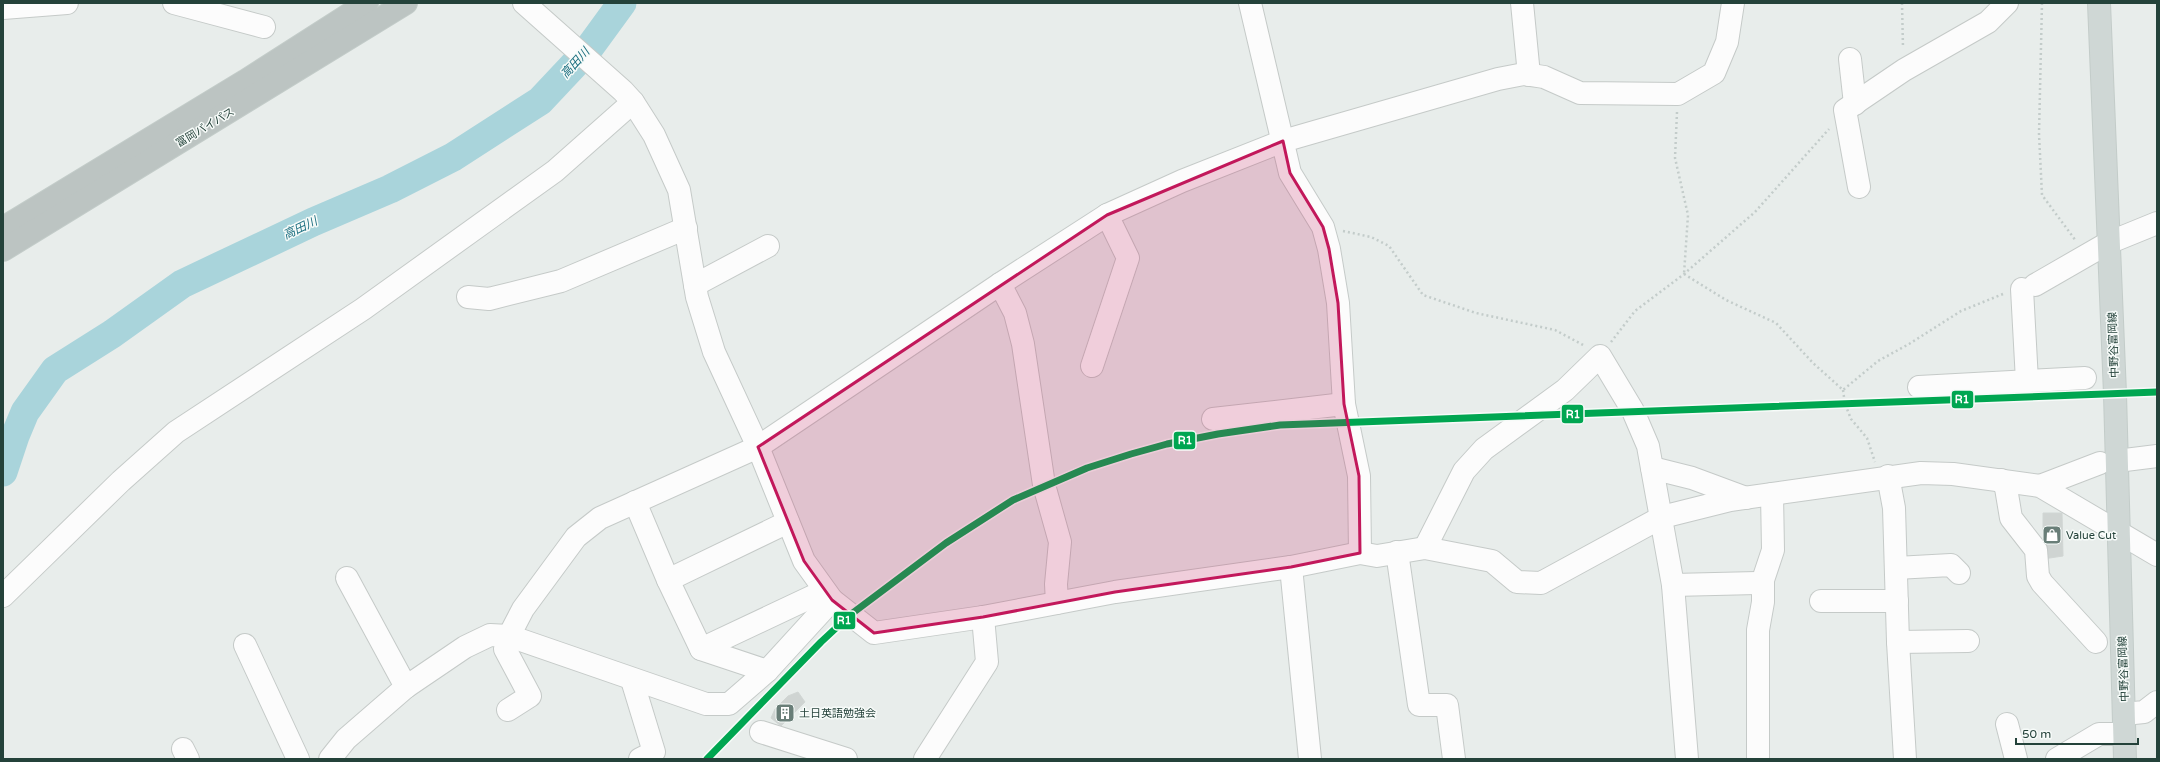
<svg xmlns="http://www.w3.org/2000/svg" width="2160" height="762" viewBox="0 0 2160 762" font-family="'Varela Round','Noto Sans JP',sans-serif">
<rect width="100%" height="100%" fill="#e8edeb"/>
<g fill="none" stroke-linecap="round" stroke-linejoin="round">
<polyline stroke="#a9d4db" stroke-width="29" points="3,472 15,436 25,412 55,370 112,334 182,284 313,222 390,189 453,157 540,101 587,51 622,3"/>
</g>
<g fill="#cfd4d2" stroke="#d1d6d4">
<polygon points="2043,513 2062,513 2063,556 2043,559"/>
<polygon points="798,692 805,702 781,726 771,718 775,709 788,696"/>
</g>
<g fill="none" stroke-linecap="round" stroke-linejoin="round">
<defs>
<g id="minor">
<polyline points="174,3 264,27"/>
<polyline points="1250,3 1290,173 1323,227 1329,249 1338,303 1344,404 1359,476 1360,553"/>
<polyline points="1522,3 1529,75"/>
<polyline points="3,8 67,3"/>
<polyline points="1850,59 1855,104"/>
<polyline points="1859,187 1845,110 1904,70 1988,22 2007,3"/>
<polyline points="1000,284 1015,313 1023,344 1044,485 1060,542 1056,584 1057,603"/>
<polyline points="695,285 768,246"/>
<polyline points="2035,285 2108,243 2157,223"/>
<polyline points="2022,289 2027,381"/>
<polyline points="468,297 489,299 561,281 686,228"/>
<polyline points="1092,366 1128,258 1107,215"/>
<polyline points="1919,387 2085,378"/>
<polyline points="1213,419 1344,404"/>
<polyline points="2117,461 2157,456"/>
<polyline points="1652,468 1692,478 1746,498"/>
<polyline points="1888,476 1894,508 1898,642 1905,759"/>
<polyline points="2001,480 2006,488 2011,518 2036,550 2038,576 2042,583 2096,642"/>
<polyline points="2040,486 2100,463"/>
<polyline points="635,502 668,580 701,649 767,671"/>
<polyline points="1425,548 1464,471 1484,449 1565,390 1600,356 1633,411 1648,446 1673,585 1687,759"/>
<polyline points="1397,552 1419,705 1447,705 1454,759"/>
<polyline points="1291,567 1310,759"/>
<polyline points="1896,568 1951,565 1959,573"/>
<polyline points="347,578 406,687"/>
<polyline points="668,580 788,522"/>
<polyline points="1673,585 1757,583"/>
<polyline points="3,596 121,481 176,432 363,309 555,171 633,102"/>
<polyline points="832,600 874,633 983,617 1115,592 1291,567 1360,553 1377,556 1425,548 1492,561 1517,582 1541,583 1662,517 1730,500 1921,473 1953,474 2040,486 2157,555"/>
<polyline points="1821,601 1897,601"/>
<polyline points="1898,642 1968,641"/>
<polyline points="245,645 298,759"/>
<polyline points="701,649 824,591"/>
<polyline points="632,680 654,752 640,759"/>
<polyline points="508,710 530,696 505,649 509,636 523,609 576,537 600,518 758,447 1000,284 1107,215 1182,181 1283,141 1498,79 1524,74 1544,77 1580,93 1678,94 1714,73 1727,42 1733,3"/>
<polyline points="2124,714 2144,712 2157,702"/>
<polyline points="2007,724 2016,759"/>
<polyline points="761,732 846,759"/>
<polyline points="183,749 188,759"/>
<polyline points="330,759 346,739 406,687 465,647 490,635 509,636 706,704 729,704 767,671 832,600 804,561 758,447 714,352 697,297 679,190 654,135 633,102 623,91 524,3"/>
<polyline points="925,759 987,662 983,617"/>
<polyline points="1758,759 1758,630 1763,602 1763,580 1773,550 1772,494"/>
<polyline points="2057,759 2099,734 2124,734"/>
</g>
<polyline id="major" points="2099,3 2115,394 2125,759"/>
<g id="highway">
<polyline points="3,228 245,81 367,3"/>
<polyline points="3,250 406,3"/>
</g>
</defs>
<use href="#minor" stroke="#c5cac8" stroke-width="24"/>
<use href="#major" stroke="#c3ccc9" stroke-width="24"/>
<use href="#highway" stroke="#c3ccc9" stroke-width="24"/>
<g stroke="#c3ccca" stroke-width="2.5" stroke-dasharray="2 3" stroke-linecap="butt">
<polyline points="1902,3 1903,48"/>
<polyline points="2042,3 2039,134 2042,195 2076,241"/>
<polyline points="1677,112 1675,158 1688,215 1684,274"/>
<polyline points="1343,231 1371,237 1389,246 1423,295 1476,313 1555,330 1585,346"/>
<polyline points="1684,274 1726,300 1776,323 1813,363 1843,390 1878,361 1909,344 1961,311 2003,294"/>
<polyline points="1611,342 1635,311 1684,274 1755,212 1829,129"/>
<polyline points="1843,390 1845,404 1851,419 1867,438 1875,462"/>
</g>
<use href="#minor" stroke="#fcfcfc" stroke-width="22"/>
<use href="#major" stroke="#cfd7d5" stroke-width="22"/>
<use href="#highway" stroke="#bcc4c2" stroke-width="22"/>
<defs>
<polyline id="rail-1" points="707,759 821,642 850,615 946,543 1013,500 1087,468 1131,454 1167,444 1218,434 1280,425 2157,392"/>
</defs>
<use href="#rail-1" stroke="#f7fbf9" stroke-width="10"/>
<use href="#rail-1" stroke="#00a651" stroke-width="7"/>
</g>
<path fill="#c2185b" fill-opacity="0.2" stroke="#c2185b" stroke-width="3" stroke-linejoin="round" d="M 1283,141 L 1290,173 L 1323,227 L 1329,249 L 1338,303 L 1344,404 L 1359,476 L 1360,553 L 1291,567 L 1115,592 L 983,617 L 874,633 L 832,600 L 804,561 L 758,447 L 1107,215 Z"/>
<defs>
<symbol id="shop-square" viewBox="-11 -11 22 22"><rect x="-9" y="-9" width="18" height="18" rx="4" fill="#697e78" stroke="#f7fbf9"/><path d="M-5-2.5h2.3a2.7 3.5 0 0 1 5.4 0H5L5.5 6h-11ZM-1.5-2.5h3a1.5 2.3 0 0 0-3 0Z" fill="#fff"/></symbol>
<symbol id="building-square" viewBox="-11 -11 22 22"><rect x="-9" y="-9" width="18" height="18" rx="4" fill="#697e78" stroke="#f7fbf9"/><path d="M-4-6H4V6H1V3H-1V6H-4ZM-2.5-4.3h1.7v1.8h-1.7ZM.8-4.3h1.7v1.8H.8ZM-2.5-1h1.7V.8h-1.7ZM.8-1h1.7V.8H.8Z" fill="#fff"/></symbol>
</defs>
<g fill-rule="evenodd">
<use href="#shop-square" x="2041" y="524" width="22" height="22"/>
<use href="#building-square" x="774" y="702" width="22" height="22"/>
</g>
<g text-anchor="middle" stroke-width="3" stroke-linejoin="round" paint-order="stroke">
<g font-size="11" fill="#24423a" stroke="#f7fbf9">
<text transform="translate(205 127) rotate(-31)" y="4">富岡バイパス</text>
<text transform="translate(2113 345) rotate(-92)" y="4">中野谷富岡線</text>
<text transform="translate(2123 669) rotate(-92)" y="4">中野谷富岡線</text>
</g>
<g font-size="11" fill="#24423a" stroke="#f7fbf9" text-anchor="start">
<text x="2066" y="539">Value Cut</text>
<text x="799" y="717">土日英語勉強会</text>
</g>
<g font-size="12" font-style="italic" fill="#1c6f80" stroke="#f7fbf9">
<text transform="translate(575 63) rotate(-48)" y="4">高田川</text>
<text transform="translate(300 228) rotate(-25)" y="4">高田川</text>
</g>
</g>
<g stroke="#f7fbf9" stroke-width="1.5">
<rect x="1951" y="390" width="23" height="19" rx="4" fill="#00a651"/>
<rect x="1561" y="404" width="23" height="20" rx="4" fill="#00a651"/>
<rect x="1173" y="431" width="23" height="19" rx="4" fill="#00a651"/>
<rect x="833" y="611" width="23" height="19" rx="4" fill="#00a651"/>
</g>
<g font-size="11" text-anchor="middle" font-weight="bold" fill="#fff">
<text x="1962" y="403">R1</text>
<text x="1573" y="418">R1</text>
<text x="1185" y="444">R1</text>
<text x="844" y="624">R1</text>
</g>
<rect width="2160" height="762" fill="none" stroke="#24423a" stroke-width="8"/>
<path d="M2016 738v6h122v-6" fill="none" stroke="#24423a" stroke-width="2"/>
<text x="2022" y="738" font-size="12" fill="#24423a" stroke="#f7fbf9" stroke-width="3" paint-order="stroke">50 m</text>
</svg>
